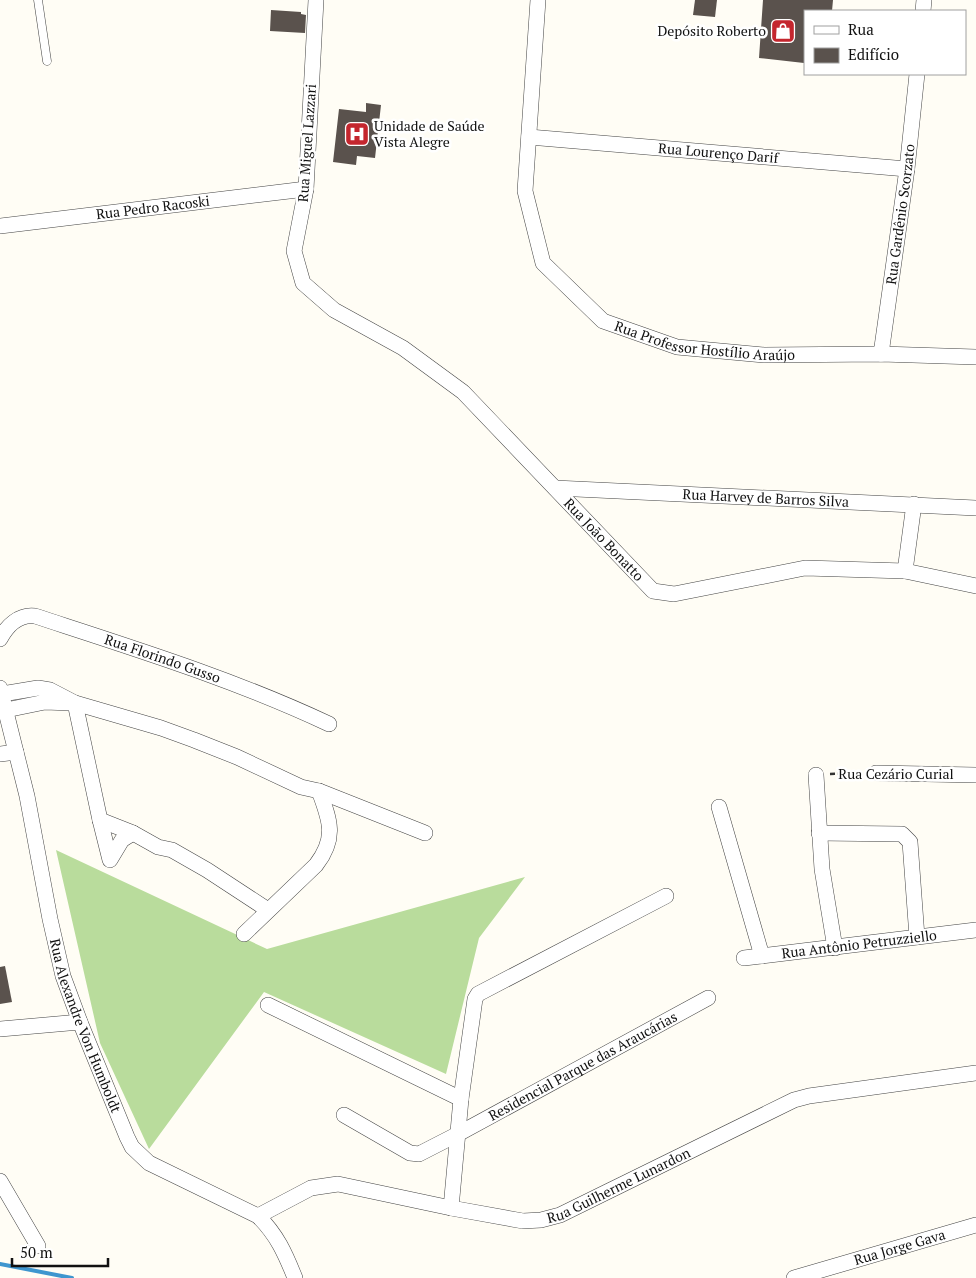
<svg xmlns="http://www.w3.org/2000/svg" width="976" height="1278" viewBox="0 0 976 1278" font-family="'PT Serif',serif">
<rect width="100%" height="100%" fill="#fffdf5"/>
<polygon fill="#b9dc9c" points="56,850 267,949 525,877 479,938 446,1074 264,992 149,1149 100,1043"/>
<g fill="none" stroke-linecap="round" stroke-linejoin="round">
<polyline stroke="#3f96cf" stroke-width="4" points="0,1264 72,1278"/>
</g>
<g fill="#5a524d">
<polygon points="695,0 717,0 715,17 693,15"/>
<polygon points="763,0 833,0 832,11 805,11 804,63 759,58"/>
<polygon points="271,10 301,12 301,14 306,15 305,33 270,31"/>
<polygon points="366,103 381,105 375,158 357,156 356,165 333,162 339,109 366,112"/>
<polygon points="5,966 12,1002 0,1004 0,967"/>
</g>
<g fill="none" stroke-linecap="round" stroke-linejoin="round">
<defs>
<polyline id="service" points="38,0 47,61"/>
<g id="minor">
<path id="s1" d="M 316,0 L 306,189 L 294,251 L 303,283 L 334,310 L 403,348 L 463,392 L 653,591 L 674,594 L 805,568 L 905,571 L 976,586"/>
<path id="s2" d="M 538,0 L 525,191 L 543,263 L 603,321 L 677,347 L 764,355 L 881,354 L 976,357"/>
<polyline points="923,11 924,0"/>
<path id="s3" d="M 529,137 L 907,169"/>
<path id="s4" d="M 0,226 L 306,189"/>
<path id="s5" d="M 881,354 L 907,169 L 917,74"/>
<path id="s6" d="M 555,488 L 976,508"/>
<polyline points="905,571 914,504"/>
<path id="s7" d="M 0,639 C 7,626 19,614 35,616 C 136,649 233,679 329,724"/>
<path id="s8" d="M 0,688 L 27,796 L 50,919 L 63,976 L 80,1022 L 127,1137 L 132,1147 L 149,1163 L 258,1216 C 277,1235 285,1253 295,1278"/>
<polyline points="2,694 38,688 50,690 75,703 161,728 194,740 237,757 301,787 319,791 425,833"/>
<polyline points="75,703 100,820 133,833 158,847 172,850 207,870 268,910"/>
<polyline points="6,710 45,702 71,703"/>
<polyline points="0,754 16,752"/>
<polyline points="876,773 976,775"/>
<polyline points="816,775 822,869 835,948"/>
<polyline points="719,807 762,956"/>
<polyline points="100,820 110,860 122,840 133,833"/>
<polyline points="819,833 902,834 910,842 917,937"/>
<path d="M 244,934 L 316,865 C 337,838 330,820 319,791"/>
<path id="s9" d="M 744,958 L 976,930"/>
<polyline points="268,1005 461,1099"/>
<polyline points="0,1029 80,1022"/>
<path id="s10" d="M 344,1115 L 410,1153 L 419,1154 L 458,1134 L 708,998"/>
<polyline points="0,1181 38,1246"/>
<polyline points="451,1208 461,1099 475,999 478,994 666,896"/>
<path id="s11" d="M 258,1216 L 311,1188 L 338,1184 L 451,1208 L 523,1221 L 541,1220 L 560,1215 L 794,1100 L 809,1096 L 976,1073"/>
<path id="s12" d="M 794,1278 L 976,1225"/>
</g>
</defs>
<use href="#service" stroke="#444" stroke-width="9"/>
<use href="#minor" stroke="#444" stroke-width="16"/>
<polyline stroke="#333" stroke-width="2.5" stroke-dasharray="5 2.5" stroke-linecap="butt" points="830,774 862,773"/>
<use href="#service" stroke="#fff" stroke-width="8"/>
<use href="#minor" stroke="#fff" stroke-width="15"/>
</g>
<defs>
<symbol id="shop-square" viewBox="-11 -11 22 22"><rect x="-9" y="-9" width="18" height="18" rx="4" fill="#c4262e" stroke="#fff"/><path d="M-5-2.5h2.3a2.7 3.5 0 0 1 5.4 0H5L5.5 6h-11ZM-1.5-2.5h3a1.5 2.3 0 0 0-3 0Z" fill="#fff"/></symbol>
<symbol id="hospital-square" viewBox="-11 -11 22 22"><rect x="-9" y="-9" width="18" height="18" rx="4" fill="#c4262e" stroke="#fff"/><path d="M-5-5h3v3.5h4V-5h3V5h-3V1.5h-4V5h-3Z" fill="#fff"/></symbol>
</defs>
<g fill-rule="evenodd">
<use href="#shop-square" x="769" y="17" width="28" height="28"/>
<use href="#hospital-square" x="343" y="120" width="28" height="28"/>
</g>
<g text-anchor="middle" stroke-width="5" stroke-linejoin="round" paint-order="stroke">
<g font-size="14" fill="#111" stroke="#fff" text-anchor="end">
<text x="766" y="36">Depósito Roberto</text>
<text x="374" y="131" text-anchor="start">Unidade de Saúde<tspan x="374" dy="16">Vista Alegre</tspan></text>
</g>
<g font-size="14" fill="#111" stroke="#fff">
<text transform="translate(307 143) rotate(-86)" y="5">Rua Miguel Lazzari</text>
<text dy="5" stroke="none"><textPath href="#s3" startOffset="190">Rua Lourenço Darif</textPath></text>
<text dy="5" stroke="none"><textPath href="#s4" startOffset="154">Rua Pedro Racoski</textPath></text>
<text dy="5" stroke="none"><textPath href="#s5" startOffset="141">Rua Gardênio Scorzato</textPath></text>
<text dy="5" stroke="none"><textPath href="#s2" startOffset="454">Rua Professor Hostílio Araújo</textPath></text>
<text dy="5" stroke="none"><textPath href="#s6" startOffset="211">Rua Harvey de Barros Silva</textPath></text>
<text dy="5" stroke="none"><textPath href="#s1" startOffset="684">Rua João Bonatto</textPath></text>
<text dy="5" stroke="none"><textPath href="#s7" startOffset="179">Rua Florindo Gusso</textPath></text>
<text x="896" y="779">Rua Cezário Curial</text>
<text dy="5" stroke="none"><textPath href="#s9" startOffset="116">Rua Antônio Petruzziello</textPath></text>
<text dy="5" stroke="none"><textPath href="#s8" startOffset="349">Rua Alexandre Von Humboldt</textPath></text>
<text dy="5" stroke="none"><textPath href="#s10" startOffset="271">Residencial Parque das Araucárias</textPath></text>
<text dy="5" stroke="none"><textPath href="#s11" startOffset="379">Rua Guilherme Lunardon</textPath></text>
<text dy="5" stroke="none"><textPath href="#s12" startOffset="110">Rua Jorge Gava</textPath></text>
</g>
</g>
<rect x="804" y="10" width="162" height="65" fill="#ffffff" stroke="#a0a0a0"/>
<rect x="814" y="26" width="25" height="8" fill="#ffffff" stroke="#a0a0a0"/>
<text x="848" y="35" font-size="15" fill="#111111">Rua</text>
<rect x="814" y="48" width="25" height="15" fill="#5a524d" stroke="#a0a0a0"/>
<text x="848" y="60" font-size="15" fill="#111111">Edifício</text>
<path d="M12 1258v8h96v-8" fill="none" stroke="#111111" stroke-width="2.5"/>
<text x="20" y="1258" font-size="15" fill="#111111" stroke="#ffffff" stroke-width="4" paint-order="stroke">50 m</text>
</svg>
